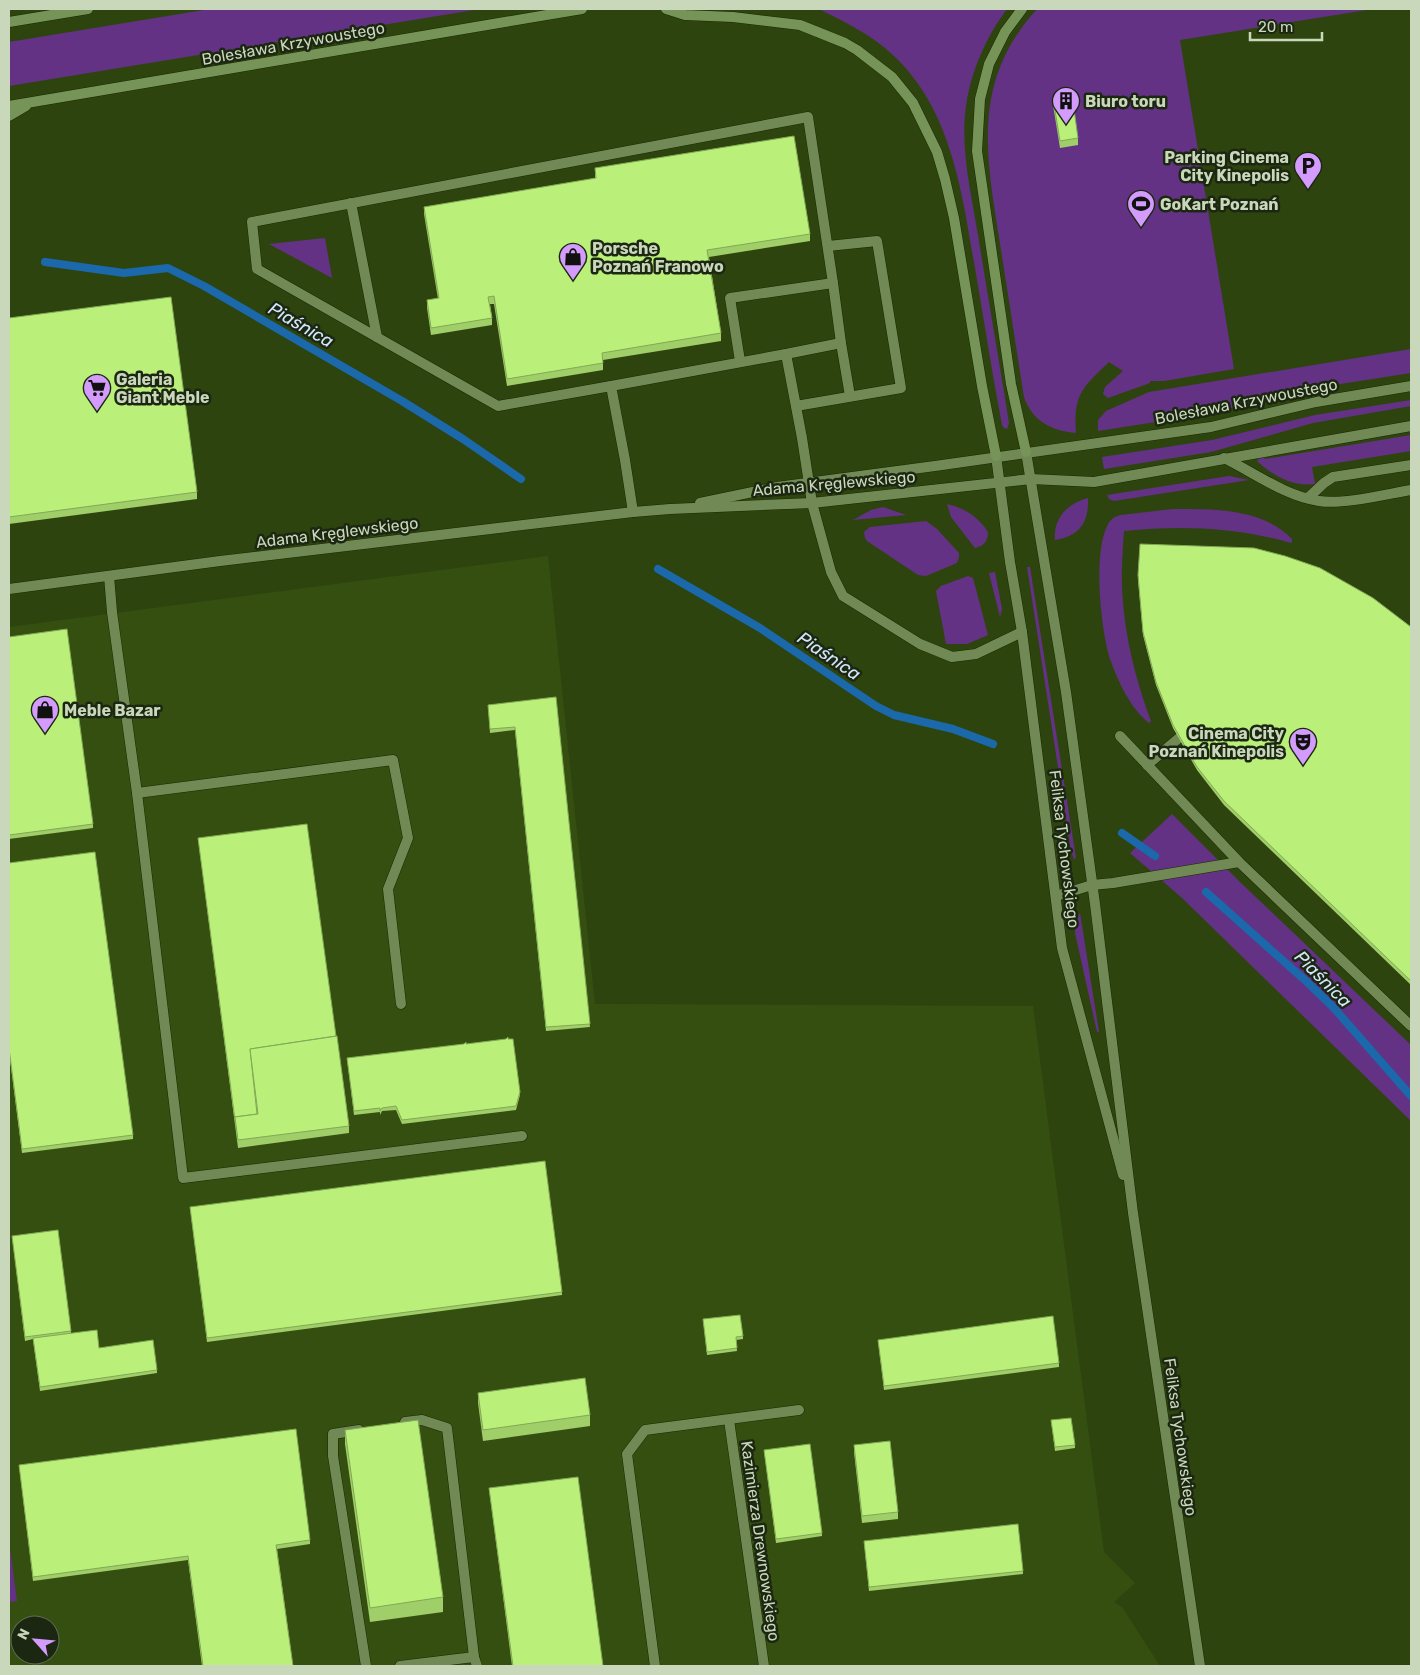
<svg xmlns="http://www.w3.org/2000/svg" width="1420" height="1675" viewBox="0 0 1420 1675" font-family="Rubik,sans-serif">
<rect width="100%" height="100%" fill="#2e440f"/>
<path fill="#354f11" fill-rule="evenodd" d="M 548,556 L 595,1004 L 1033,1006 L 1104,1552 L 1135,1583 L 1114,1602 L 1122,1607 L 1160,1666 L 9,1666 L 9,627 ZM 20,1625 L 50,1625 L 50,1655 L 20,1655 Z"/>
<g fill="#643285">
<polygon points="210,9 480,9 9,86 9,42"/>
<path d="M 819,9 L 1007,9 C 986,37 971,71 966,106 C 960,148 971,193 978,235 C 988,298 999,360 1009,423 L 1007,429 L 1004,428 L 1002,425 C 992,373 984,320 975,268 C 962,193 952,110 893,55 C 872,35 845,22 819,9 Z"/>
<path d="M 1037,9 L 1373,9 L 1180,40 L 1234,369 L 1164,381 L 1150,381 L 1150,383 L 1108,398 L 1103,394 L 1105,387 L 1123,371 L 1109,362 C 1083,387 1073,394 1076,433 C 1052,431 1032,421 1024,397 C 1016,348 1009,299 1001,250 C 987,159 969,84 1037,9 Z"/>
<polygon points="325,238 332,278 269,244"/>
<polygon points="1411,349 1411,373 1321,387 1207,414 1098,431 1098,420 1106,411 1149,392"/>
<polygon points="1411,400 1411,406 1313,423 1211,452 1104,469 1102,457 1212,440 1315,415"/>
<path d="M 1411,435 L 1411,451 L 1312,467 L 1315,484 C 1293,487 1273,476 1257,461 L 1259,458 L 1264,457 L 1265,459 Z"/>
<polygon points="1229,476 1249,480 1114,501 1109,499 1107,495"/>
<path d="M 1088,498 C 1089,523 1079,536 1055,540 C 1053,518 1068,503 1088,498 Z"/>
<path d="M 947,504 C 965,508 978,517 988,532 C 988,541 984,546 975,548 L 951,517 Z"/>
<polygon points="883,507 906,515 853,520 871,510"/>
<path d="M 1173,509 C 1215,509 1261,508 1292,539 L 1292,542 L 1291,543 C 1236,527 1181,525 1124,531 C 1123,541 1123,551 1122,562 C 1120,617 1132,669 1151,721 L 1149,723 C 1130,708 1118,681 1110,659 C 1101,631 1091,544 1111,520 C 1114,517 1117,516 1121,515 Z"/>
<polygon points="926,521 937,529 959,553 959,557 957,563 926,576 918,575 867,541 865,538 864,532 870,527"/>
<polygon points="1027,567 1030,567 1076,858 1074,859 1071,851"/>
<polygon points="995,572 1002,609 1000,617 989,573"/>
<polygon points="968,576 973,578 988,635 967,644 946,644 936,591 941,586"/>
<polygon points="1172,814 1240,882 1411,1045 1411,1121 1181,897 1130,853"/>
<polygon points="1080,913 1099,1032 1097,1032 1075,933 1076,920"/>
<polygon points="9,1541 17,1601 10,1602 9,1589"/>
</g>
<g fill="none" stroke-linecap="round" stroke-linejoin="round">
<g stroke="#1b68aa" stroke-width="8">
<polyline points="45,262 124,273 168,268 204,286 402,401 463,439 521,479"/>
<polyline points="658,569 760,628 876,706 894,715 953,729 993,744"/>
<polyline points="1122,833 1155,856"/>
<polyline points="1206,892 1307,982 1333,1007 1411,1096"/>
</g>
<defs>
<g id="service">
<polyline points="351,203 377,337"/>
<polyline points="841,343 850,396"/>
<polyline points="786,354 841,343 833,283"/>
<polyline points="611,386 498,406 257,269 252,222 808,117 833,283 730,298 740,361"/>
<polyline points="796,406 901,388 877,241 828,246"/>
<path d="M 1224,458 C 1255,473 1285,496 1319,501 C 1343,505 1387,494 1411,490"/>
<polyline points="1308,498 1324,483 1333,477 1411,465"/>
<polyline points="633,512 625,460 611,386 786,354 802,438 812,503 831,572 843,596 920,644 952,657 976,654 1022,632"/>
<polyline points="109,576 112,612 137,793 183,1178 522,1136"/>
<polyline points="1120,736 1239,862 1411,1026"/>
<polyline points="1147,765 1179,738"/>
<polyline points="137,793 393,760 408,838 388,889 401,1004"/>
<polyline points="1092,885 1113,883 1239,862"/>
<polyline points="405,1422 422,1420 447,1428 474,1657"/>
<polyline points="359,1430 333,1434 333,1456 366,1666"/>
<polyline points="400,1666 474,1657 477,1666"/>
<polyline points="655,1666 627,1454 645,1430 799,1410"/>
</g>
<g id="minor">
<polyline points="1026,452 1066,692 1095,904 1133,1213 1200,1666"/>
<polyline points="996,456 1010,562 1022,632 1062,948 1123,1175"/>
<polyline points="700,503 777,487 935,466 1211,427 1316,402 1411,386"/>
<polyline points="9,589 220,561 633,512 670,509 812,503 1031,479 1094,482 1411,426"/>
<polyline points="1056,896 1092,885"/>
<polyline points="729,1420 764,1666"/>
</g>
<g id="secondary">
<polyline points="666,9 685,15 733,17 800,25 845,43 857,50 892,77 913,103 937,152 945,179 954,218 982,386 996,456"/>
<polyline points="1022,9 1005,32 989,64 980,99 977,151 1011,384 1026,452"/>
<polyline points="9,22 88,9"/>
<polyline points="9,106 582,9"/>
<polyline points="9,116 26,106"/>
</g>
</defs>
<use href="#service" stroke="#182901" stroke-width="11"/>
<use href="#minor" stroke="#182901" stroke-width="11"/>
<use href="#secondary" stroke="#182901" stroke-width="11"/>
<use href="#service" stroke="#718a55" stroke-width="10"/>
<use href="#minor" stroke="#718a55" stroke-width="10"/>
<use href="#secondary" stroke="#779458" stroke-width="10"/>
</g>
<g fill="#a0ce69">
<polygon points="1053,98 1078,138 1078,145 1060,148 1053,105"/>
<polygon points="595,168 810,234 810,241 709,257 721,333 721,341 603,360 603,370 507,386 494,304 490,304 492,318 492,325 431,335 427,308 427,300 438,299 424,214 424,207 595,179"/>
<polygon points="9,318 197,492 197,499 9,524"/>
<polygon points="1138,579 1411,627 1411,985 1224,805 1197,770 1173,728 1156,685 1143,635"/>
<polygon points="9,637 93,824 93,828 9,839"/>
<polygon points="556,697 590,1027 546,1031 515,730 490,733 488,705"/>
<polygon points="198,838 349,1126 349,1133 238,1148"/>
<polygon points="9,863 133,1135 133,1139 22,1153 9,1052"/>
<polygon points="466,1044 520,1095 516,1110 402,1124 396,1110 382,1111 380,1115 380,1112 354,1115 347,1058"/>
<polygon points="190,1207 562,1292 562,1295 207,1342"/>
<polygon points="12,1236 71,1331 71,1333 99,1348 157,1370 157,1373 40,1391 33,1339 25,1341"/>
<polygon points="703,1319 743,1336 743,1339 736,1340 737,1351 707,1355"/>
<polygon points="878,1340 1059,1363 1059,1367 884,1390"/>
<polygon points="478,1393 590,1415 590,1426 483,1441 478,1403"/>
<polygon points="1051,1420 1075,1445 1075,1448 1055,1451"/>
<polygon points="345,1430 443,1597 443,1612 370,1622 345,1444"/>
<polygon points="854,1445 898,1512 898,1519 862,1523 854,1452"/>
<polygon points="764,1450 822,1533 822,1536 776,1543"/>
<polygon points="19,1465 310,1540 310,1544 277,1549 293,1666 202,1666 188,1560 33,1581"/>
<polygon points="489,1488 603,1666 512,1666"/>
<polygon points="864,1541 1023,1571 1023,1574 869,1591"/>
</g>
<g fill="#baf07a" stroke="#82a855">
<polygon points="1072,95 1078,138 1060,141 1053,98"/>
<polygon points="794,136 810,234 707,250 721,333 602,353 603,363 507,379 494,296 488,297 492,318 431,328 427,300 439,298 424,207 596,178 595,168"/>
<polygon points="171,297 197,492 9,517 9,318"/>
<polygon points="1140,544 1254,548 1285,556 1320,568 1373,598 1411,627 1411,981 1224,801 1197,767 1173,725 1156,682 1143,632 1138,575"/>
<polygon points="67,629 93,824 9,835 9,637"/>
<polygon points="556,697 590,1024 546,1027 515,727 490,729 488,705"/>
<polygon points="307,824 336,1036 250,1049 257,1114 235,1117 235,1120 198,838"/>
<polygon points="95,852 133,1135 22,1149 9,1048 9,863"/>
<polygon points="337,1036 349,1126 238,1140 235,1117 258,1114 250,1049"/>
<polygon points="508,1037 508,1039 513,1039 520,1092 516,1106 402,1120 396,1106 382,1108 380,1111 380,1108 354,1111 347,1058 464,1044 466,1042 466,1044 506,1039"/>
<polygon points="545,1161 562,1292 207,1338 190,1207"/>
<polygon points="58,1230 71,1331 25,1337 12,1236"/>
<polygon points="740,1315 743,1336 736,1337 737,1348 707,1352 703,1319"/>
<polygon points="1053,1316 1059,1363 884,1386 878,1340"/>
<polygon points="97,1330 99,1348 153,1340 157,1370 40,1387 33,1338"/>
<polygon points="585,1378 590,1415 483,1430 478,1393"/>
<polygon points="1071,1418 1075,1445 1055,1447 1051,1420"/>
<polygon points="418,1420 443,1597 370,1608 345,1430"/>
<polygon points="296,1429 310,1540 276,1545 293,1666 203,1666 188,1556 33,1577 19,1465"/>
<polygon points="890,1441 898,1512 862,1516 854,1445"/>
<polygon points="810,1444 822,1533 776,1539 764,1450"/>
<polygon points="578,1477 603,1666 513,1666 489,1488"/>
<polygon points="1018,1524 1023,1571 869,1587 864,1541"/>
</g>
<defs>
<symbol id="building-pin" viewBox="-11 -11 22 30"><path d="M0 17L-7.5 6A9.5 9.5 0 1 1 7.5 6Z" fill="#d39cfc" stroke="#1c2711"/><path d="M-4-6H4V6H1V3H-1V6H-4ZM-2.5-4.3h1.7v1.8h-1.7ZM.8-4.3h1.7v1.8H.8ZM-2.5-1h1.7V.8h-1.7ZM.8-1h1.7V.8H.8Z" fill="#111"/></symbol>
<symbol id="parking-pin" viewBox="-11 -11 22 30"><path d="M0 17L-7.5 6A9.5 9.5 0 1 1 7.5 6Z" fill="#d39cfc" stroke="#1c2711"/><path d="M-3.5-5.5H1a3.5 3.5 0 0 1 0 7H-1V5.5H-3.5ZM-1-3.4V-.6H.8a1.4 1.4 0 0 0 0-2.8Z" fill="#111"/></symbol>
<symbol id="stadium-pin" viewBox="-11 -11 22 30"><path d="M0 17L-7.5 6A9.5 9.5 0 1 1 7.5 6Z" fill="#d39cfc" stroke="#1c2711"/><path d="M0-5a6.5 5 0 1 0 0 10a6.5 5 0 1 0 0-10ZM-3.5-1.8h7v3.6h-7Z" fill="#111"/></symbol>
<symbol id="shop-pin" viewBox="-11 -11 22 30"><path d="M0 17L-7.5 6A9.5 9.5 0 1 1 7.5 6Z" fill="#d39cfc" stroke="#1c2711"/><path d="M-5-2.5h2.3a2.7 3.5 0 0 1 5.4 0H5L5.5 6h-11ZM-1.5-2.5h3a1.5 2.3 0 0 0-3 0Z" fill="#111"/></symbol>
<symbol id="supermarket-pin" viewBox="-11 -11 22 30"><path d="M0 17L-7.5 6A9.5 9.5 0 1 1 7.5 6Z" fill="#d39cfc" stroke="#1c2711"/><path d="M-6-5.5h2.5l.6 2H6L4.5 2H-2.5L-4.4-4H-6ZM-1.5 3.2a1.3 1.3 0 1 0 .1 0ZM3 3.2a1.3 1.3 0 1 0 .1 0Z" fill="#111"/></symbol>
<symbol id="theatre-pin" viewBox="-11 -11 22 30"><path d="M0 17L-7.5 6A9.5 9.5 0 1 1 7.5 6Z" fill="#d39cfc" stroke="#1c2711"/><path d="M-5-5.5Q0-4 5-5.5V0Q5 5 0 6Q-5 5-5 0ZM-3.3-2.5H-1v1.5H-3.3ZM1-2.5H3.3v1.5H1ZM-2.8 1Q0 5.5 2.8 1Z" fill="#111"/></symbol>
</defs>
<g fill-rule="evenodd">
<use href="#building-pin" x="1050" y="85" width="32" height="43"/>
<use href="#parking-pin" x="1292" y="150" width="32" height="43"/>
<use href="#stadium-pin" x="1125" y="188" width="32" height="43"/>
<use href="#shop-pin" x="557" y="241" width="32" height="43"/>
<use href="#supermarket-pin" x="81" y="372" width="32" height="43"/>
<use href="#shop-pin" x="29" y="694" width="32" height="43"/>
<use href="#theatre-pin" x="1287" y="726" width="32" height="43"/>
</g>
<g text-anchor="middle" stroke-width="5" stroke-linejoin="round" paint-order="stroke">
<g font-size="16" fill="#c9d7bb" stroke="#1c2711">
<text transform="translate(293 43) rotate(-10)" y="6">Bolesława Krzywoustego</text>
<text transform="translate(1246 401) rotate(-11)" y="6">Bolesława Krzywoustego</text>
<text transform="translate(834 483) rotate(-5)" y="6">Adama Kręglewskiego</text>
<text transform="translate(337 532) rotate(-7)" y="6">Adama Kręglewskiego</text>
<text transform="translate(1065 849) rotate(83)" y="6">Feliksa Tychowskiego</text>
<text transform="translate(1181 1437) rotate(82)" y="6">Feliksa Tychowskiego</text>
<text transform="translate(761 1541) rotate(82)" y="6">Kazimierza Drewnowskiego</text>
</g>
<g font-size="16" font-weight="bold" fill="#c9d7bb" stroke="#1c2711" text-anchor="start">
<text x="1085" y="107">Biuro toru</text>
<text x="1289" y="163" text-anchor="end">Parking Cinema<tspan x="1289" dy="18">City Kinepolis</tspan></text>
<text x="1160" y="210">GoKart Poznań</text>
<text x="592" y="254">Porsche<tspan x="592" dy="18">Poznań Franowo</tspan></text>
<text x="116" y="385">Galeria<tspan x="116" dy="18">Giant Meble</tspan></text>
<text x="64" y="716">Meble Bazar</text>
<text x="1284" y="739" text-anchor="end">Cinema City<tspan x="1284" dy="18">Poznań Kinepolis</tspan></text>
</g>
<g font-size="18" font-style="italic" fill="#d2e7fd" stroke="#1c2711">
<text transform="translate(301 325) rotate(30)" y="6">Piaśnica</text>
<text transform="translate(829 656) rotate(34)" y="6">Piaśnica</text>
<text transform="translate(1323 979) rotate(45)" y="6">Piaśnica</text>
</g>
</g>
<rect width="1420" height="1675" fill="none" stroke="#c9d7bb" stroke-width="20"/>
<g transform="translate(35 1640) rotate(297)"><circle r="24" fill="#1c2711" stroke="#616d55"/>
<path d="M0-4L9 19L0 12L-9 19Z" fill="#d39cfc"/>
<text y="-8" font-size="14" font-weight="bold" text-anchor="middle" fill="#c9d7bb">N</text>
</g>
<path d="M1250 32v8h72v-8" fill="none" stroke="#c9d7bb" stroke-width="2.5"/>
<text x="1258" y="32" font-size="15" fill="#c9d7bb" stroke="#1c2711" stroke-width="4" paint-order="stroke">20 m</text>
</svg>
